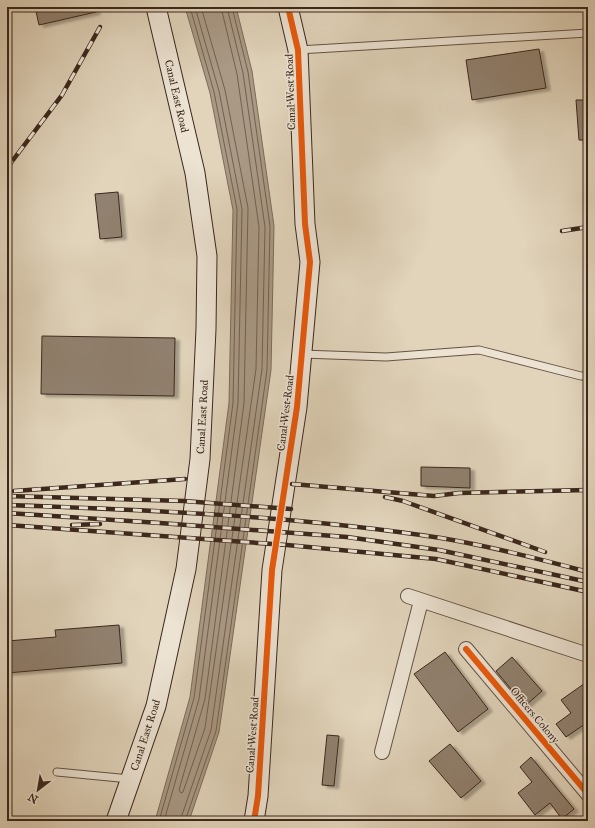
<svg xmlns="http://www.w3.org/2000/svg" width="595" height="828" viewBox="0 0 595 828" font-family="'IM FELL Great Primer',serif">
<defs>
<filter id="shadow"><feDropShadow dx="4.5" dy="2.5" stdDeviation="1" flood-color="#0004"/></filter>
</defs>
<rect width="100%" height="100%" fill="#e1d4bb"/>
<filter id="stains"><feTurbulence type="fractalNoise" baseFrequency=".005" numOctaves="4"/><feColorMatrix values="0 0 0 0 .2 0 0 0 0 .09 0 0 0 0 .02 0 0 0 .5 -.17"/></filter>
<radialGradient id="worn" r=".72"><stop offset=".6" stop-color="#630" stop-opacity="0"/><stop offset="1" stop-color="#630" stop-opacity=".3"/></radialGradient>
<polygon fill="#a99985" stroke="#7d6b5b" points="185,7 236,7 252,71 274,226 271,370 219,732 189,821 155,821 190,697 229,403 233,210 210,93"/>
<g fill="none" stroke-linecap="round" stroke-linejoin="round">
<g stroke="#726050" stroke-width="1">
<polyline points="201,7 225,90 248,208 244,403 205,699 179,790 181,793 183,792 205,728 256,369 259,227 237,74 221,7"/>
<polyline points="159,821 194,698 233,403 237,209 214,92 190,7"/>
<polyline points="164,821 199,699 238,403 242,209 219,91 195,7"/>
<polyline points="180,821 211,730 262,369 265,227 243,73 227,7"/>
<polyline points="185,821 216,731 267,370 270,226 248,72 232,7"/>
</g>
</g>
<g fill="#91816f" stroke="#3b271c" filter="url(#shadow)">
<polygon points="35,7 95,7 96,12 39,25"/>
<polygon points="539,49 546,88 472,100 466,60"/>
<polygon points="576,100 588,100 588,140 579,140"/>
<polygon points="118,192 122,237 100,239 95,194"/>
<polygon points="42,336 175,338 174,396 41,394"/>
<polygon points="421,467 470,468 470,488 421,486"/>
<polygon points="119,625 122,663 7,673 7,641 56,637 55,630"/>
<polygon points="445,652 488,709 458,732 414,674"/>
<polygon points="512,657 542,691 525,706 496,671"/>
<polygon points="588,681 588,722 566,737 556,724 571,713 561,700"/>
<polygon points="327,735 339,736 334,786 322,785"/>
<polygon points="450,744 481,781 461,798 429,761"/>
<polygon points="531,757 574,809 562,819 550,803 535,815 518,793 532,782 520,767"/>
</g>
<g fill="none" stroke-linecap="round" stroke-linejoin="round">
<defs>
<g id="lane">
<polyline points="298,50 588,33"/>
<polyline points="302,354 386,357 479,350 581,376 588,376"/>
<polyline points="57,772 130,779"/>
</g>
<g id="street">
<polyline points="408,596 588,655"/>
<polyline points="466,649 588,794"/>
<polyline points="382,752 421,601"/>
</g>
<g id="secondary">
<polyline points="116,821 156,706 186,569 200,459 206,329 207,256 195,173 156,7"/>
<polyline points="254,821 258,796 272,570 297,407 310,262 305,224 298,50 288,7"/>
</g>
</defs>
<use href="#lane" stroke="#645244" stroke-width="9"/>
<use href="#street" stroke="#645244" stroke-width="16"/>
<use href="#secondary" stroke="#3b271c" stroke-width="21"/>
<use href="#lane" stroke="#ece3d3" stroke-width="7"/>
<use href="#street" stroke="#ece3d3" stroke-width="14"/>
<use href="#secondary" stroke="#ece3d3" stroke-width="19"/>
<defs>
<g id="rail">
<polyline points="7,168 62,95 100,27"/>
<polyline points="562,231 588,227"/>
<polyline points="292,484 434,496 459,493 588,490"/>
<polyline points="14,491 185,479"/>
<polyline points="7,496 184,501 291,509"/>
<polyline points="385,497 403,501 545,552"/>
<path d="M 7,505 C 152,510 297,516 441,538 C 489,546 540,559 588,572"/>
<polyline points="7,513 160,523 347,537 439,550 588,582"/>
<polyline points="7,525 287,545 436,559 588,592"/>
<polyline points="72,525 100,524"/>
</g>
</defs>
<use href="#rail" stroke="#3b271c" stroke-width="4.5"/>
<use href="#rail" stroke="#ece3d3" stroke-width="3" stroke-dasharray="9" stroke-linecap="butt"/>
<defs>
<g id="cycleway">
<polyline points="466,649 588,794"/>
<polyline points="254,821 258,796 272,570 297,407 310,262 305,224 298,50 288,7"/>
</g>
</defs>
<use href="#cycleway" stroke="#ece3d3" stroke-width="8"/>
<use href="#cycleway" stroke="#e8590c" stroke-width="6"/>
</g>
<g text-anchor="middle" stroke-width="3" stroke-linejoin="round" paint-order="stroke">
<g font-size="11" fill="#3b271c" stroke="#ece3d3">
<text transform="translate(290 92) rotate(-92)" y="4">Canal West Road</text>
<text transform="translate(177 96) rotate(77)" y="4">Canal East Road</text>
<text transform="translate(285 413) rotate(-83)" y="4">Canal West Road</text>
<text transform="translate(202 417) rotate(-87)" y="4">Canal East Road</text>
<text transform="translate(535 715) rotate(50)" y="4">Officers Colony</text>
<text transform="translate(145 735) rotate(-72)" y="4">Canal East Road</text>
<text transform="translate(252 735) rotate(-86)" y="4">Canal West Road</text>
</g>
</g>
<rect width="595" height="828" fill="none" stroke="#e1d4bb" stroke-width="24"/>
<rect x="8" y="8" width="579" height="812" fill="none" stroke="#3b271c" stroke-width="2"/>
<rect x="12" y="12" width="571" height="804" fill="none" stroke="#3b271c"/>
<g transform="translate(38 790) rotate(211)" stroke="#ece3d3" stroke-width="3" paint-order="stroke">
<path d="M0-3L7 15L0 10L-7 15Z" fill="#3b271c"/>
<text y="-6" font-size="11" font-weight="bold" text-anchor="middle" fill="#3b271c">N</text>
</g>
<rect width="100%" height="100%" filter="url(#stains)"/>
<rect width="100%" height="100%" fill="url(#worn)"/>
</svg>
